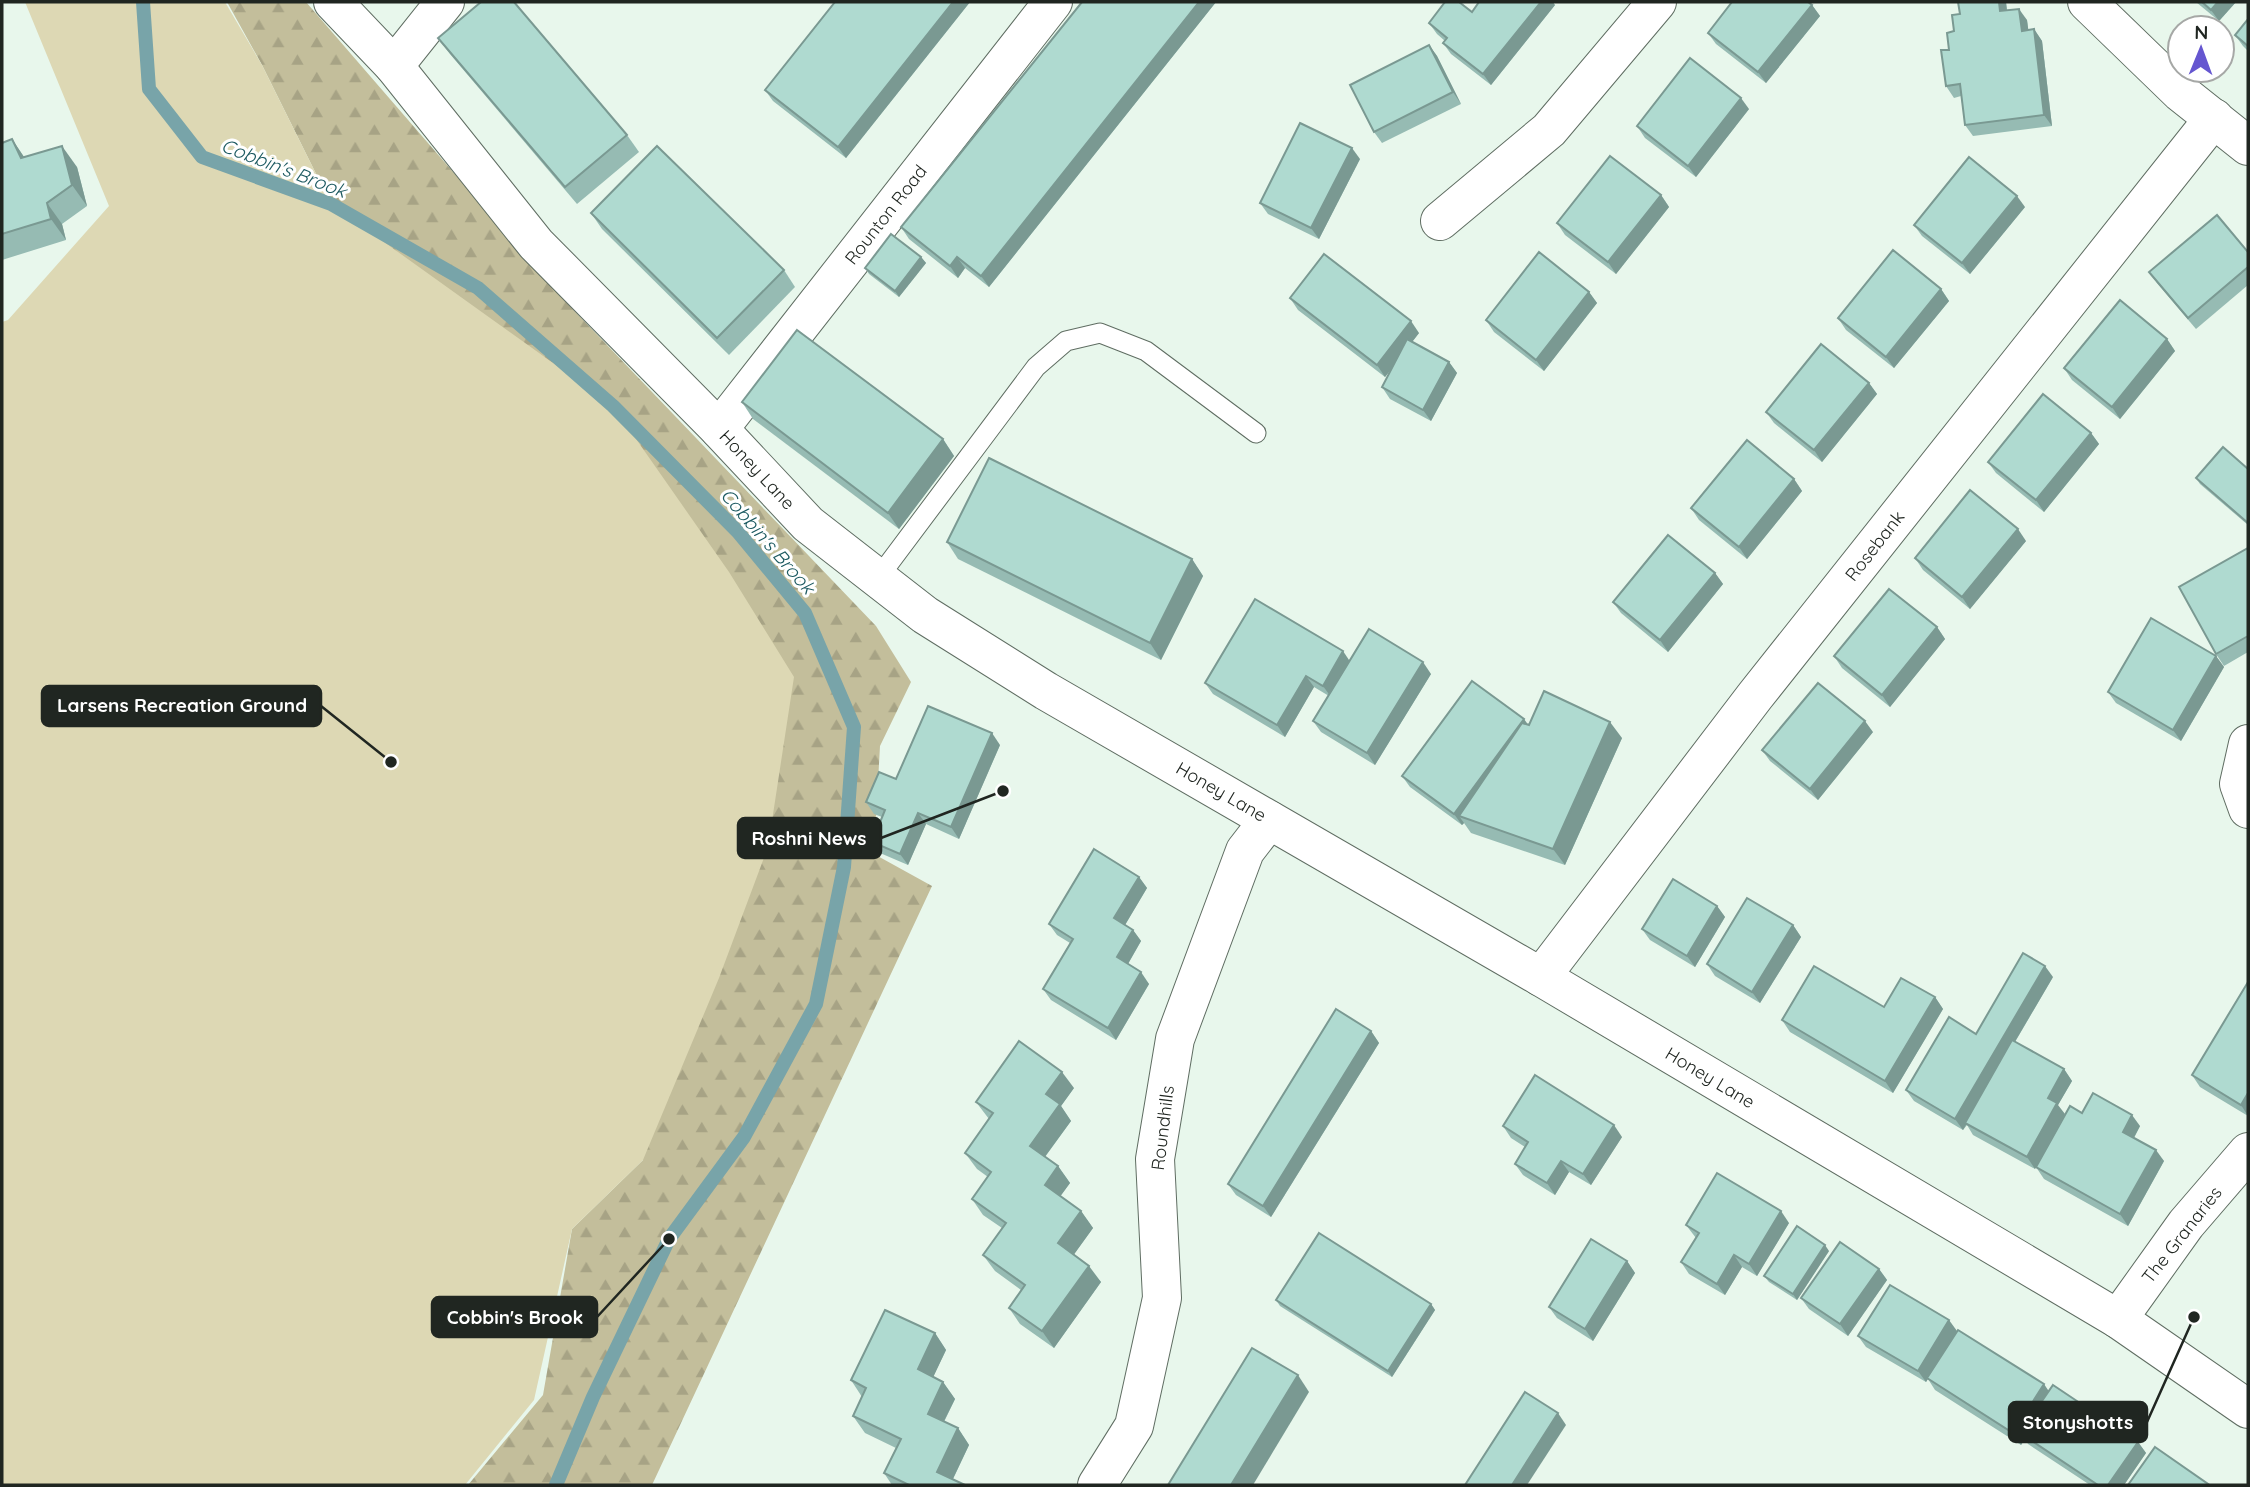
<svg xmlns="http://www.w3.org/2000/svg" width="2250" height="1487" viewBox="0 0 2250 1487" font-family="Quicksand,sans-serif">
<defs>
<pattern id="forest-firs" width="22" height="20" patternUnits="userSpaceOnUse" patternTransform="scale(1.75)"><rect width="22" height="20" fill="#c3be9b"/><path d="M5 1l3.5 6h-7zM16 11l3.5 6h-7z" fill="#a7a385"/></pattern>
</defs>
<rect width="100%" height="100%" fill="#e8f7ec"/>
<polygon fill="url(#forest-firs)" points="227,2 306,2 563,299 876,626 911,682 880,746 874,854 932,886 652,1485 468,1485 543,1395 572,1229 643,1160 456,296 331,204 262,65"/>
<polygon fill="#ddd8b4" points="25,2 225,2 262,65 331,204 613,406 729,572 794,677 768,847 719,978 643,1160 572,1229 534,1400 465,1485 2,1485 2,322 8,320 109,206"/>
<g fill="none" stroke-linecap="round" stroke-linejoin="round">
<polyline stroke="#78a4a9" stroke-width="14" points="143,2 149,89 202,157 331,204 478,288 613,406 738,532 805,613 854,727 844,867 816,1004 744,1137 669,1239 593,1397 556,1485"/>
<defs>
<polyline id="service" points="878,578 1036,367 1066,341 1100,333 1146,351 1256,433"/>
<g id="minor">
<polyline points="2087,2 2180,92 2248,146"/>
<polyline points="394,66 445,2"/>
<polyline points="1440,221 1549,130 1657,2"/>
<polyline points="719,429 1053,2"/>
<polyline points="2248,744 2239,784 2248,809"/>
<polyline points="1541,977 1755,696 2214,118"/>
<polyline points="2118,1319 2186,1224 2248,1152"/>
<polyline points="1097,1485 1134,1426 1162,1298 1155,1159 1175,1039 1245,851 1269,820"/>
</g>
<polyline id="tertiary" points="333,2 394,66 536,244 719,429 808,524 925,615 1046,691 1541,977 2118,1319 2248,1409"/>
</defs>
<use href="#service" stroke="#5f6d62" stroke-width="21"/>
<use href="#minor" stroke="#5f6d62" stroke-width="40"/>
<use href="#tertiary" stroke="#5f6d62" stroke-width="40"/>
<use href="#service" stroke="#fff" stroke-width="19"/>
<use href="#minor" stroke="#fff" stroke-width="38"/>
<use href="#tertiary" stroke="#fff" stroke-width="38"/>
</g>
<g fill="#96bbb3">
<polygon points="835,2 970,2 846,158 773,101 765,90"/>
<polygon points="1082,2 1216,2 989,287 965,268 958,278 909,239 901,227"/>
<polygon points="1958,2 2006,2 2007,10 2027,20 2028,30 2034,29 2042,41 2052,126 1973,136 1965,125 1961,96 1954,98 1946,86 1949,50 1960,14"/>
<polygon points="2196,2 2236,2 2219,21"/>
<polygon points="1555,5 1491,85 1451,54 1443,43 1445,41 1437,34 1429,23 1472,12"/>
<polygon points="1812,5 1820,16 1766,83 1716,44 1708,33"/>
<polygon points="2248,19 2248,51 2243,46 2235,35"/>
<polygon points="438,38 627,135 639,152 577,204 450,54"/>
<polygon points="1429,45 1437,56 1461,104 1382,143 1374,132"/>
<polygon points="1749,109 1696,177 1645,138 1637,126"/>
<polygon points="12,139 24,157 77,167 87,206 62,224 66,240 2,260 2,143"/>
<polygon points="1360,159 1319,239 1268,214 1260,203"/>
<polygon points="1661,195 1669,207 1616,274 1565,235 1557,223"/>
<polygon points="2025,207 1970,274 1922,236 1914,225"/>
<polygon points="591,213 784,270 795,287 729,355 602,229"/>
<polygon points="2248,252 2248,285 2196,329 2157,283 2149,272"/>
<polygon points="921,257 926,263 899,297 869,274 865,268"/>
<polygon points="1941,289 1949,301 1894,368 1846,330 1838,318"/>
<polygon points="1589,292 1597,303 1544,371 1494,332 1486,320"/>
<polygon points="1290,298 1419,333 1412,342 1449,362 1457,373 1431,421 1390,399 1382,387 1391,370 1385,377 1298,310"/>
<polygon points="2167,339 2175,351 2120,419 2072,380 2064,368"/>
<polygon points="1869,383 1877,394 1822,462 1774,423 1766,412"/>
<polygon points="742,402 943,439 954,456 899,529 753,419"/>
<polygon points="2091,433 2099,444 2044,512 1996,473 1988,462"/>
<polygon points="2248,469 2248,525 2200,484 2196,478"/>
<polygon points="1794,479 1802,491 1747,559 1699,520 1691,508"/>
<polygon points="2026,541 1970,609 1923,570 1915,558"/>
<polygon points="947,542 1192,559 1203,576 1161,660 958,559"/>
<polygon points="2248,548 2248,652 2224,666 2216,654"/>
<polygon points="1715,573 1723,584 1668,652 1621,613 1613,602"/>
<polygon points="1937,627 1945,639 1890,707 1842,668 1834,656"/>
<polygon points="2216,656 2224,667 2181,741 2116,703 2108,692"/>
<polygon points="1350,661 1431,674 1375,765 1321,732 1313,721 1329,696 1314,687 1285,737 1213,694 1205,683"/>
<polygon points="1528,724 1622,738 1565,865 1471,833 1464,823 1462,825 1410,787 1402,776"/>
<polygon points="1873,732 1818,800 1770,761 1762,750"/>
<polygon points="1000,745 959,839 926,824 908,865 880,853 872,842 882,817 874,814 866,802 896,779"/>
<polygon points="1139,877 1147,888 1125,925 1133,930 1141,941 1128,964 1149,984 1116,1040 1051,1000 1043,989 1070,943 1057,935 1049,924"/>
<polygon points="1717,906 1725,917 1695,967 1650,940 1642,929"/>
<polygon points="1793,925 1801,937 1760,1003 1715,976 1707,964"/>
<polygon points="2053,977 2015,1042 2064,1069 2072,1081 2058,1105 2035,1169 1973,1135 1967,1125 1963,1130 1914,1101 1906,1090 1976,1034"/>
<polygon points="2248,982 2248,1116 2200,1087 2192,1075"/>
<polygon points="1935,997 1943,1009 1893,1093 1790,1032 1782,1020 1884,1007"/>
<polygon points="1371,1031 1379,1043 1271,1217 1236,1195 1228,1184"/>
<polygon points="1074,1088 1061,1106 1071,1121 1045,1157 1058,1166 1070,1183 1060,1196 1081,1211 1093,1228 1074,1254 1101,1282 1054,1348 1020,1324 1009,1308 1021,1290 995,1271 983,1255 1002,1228 983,1215 972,1199 988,1177 977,1169 965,1153 989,1119 976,1102"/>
<polygon points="2082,1113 2140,1126 2134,1138 2164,1161 2128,1226 2044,1179 2036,1167"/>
<polygon points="1503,1126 1622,1137 1591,1185 1569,1172 1555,1195 1523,1175 1515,1164 1525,1147 1511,1138"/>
<polygon points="1789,1223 1757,1276 1742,1267 1725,1295 1689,1274 1681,1262 1696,1238 1686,1225"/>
<polygon points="1829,1251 1797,1300 1769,1282 1764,1276"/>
<polygon points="1627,1261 1635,1273 1593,1341 1557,1318 1549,1307"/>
<polygon points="1879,1269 1887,1280 1848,1336 1809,1309 1801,1298"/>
<polygon points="1276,1300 1431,1304 1435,1310 1392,1377 1280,1306"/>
<polygon points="1957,1331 1944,1353 2048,1391 2138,1442 2146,1453 2124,1485 2090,1485 2028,1444 2025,1439 2021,1445 1935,1390 1928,1379 1926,1382 1866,1347 1858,1336"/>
<polygon points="935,1333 946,1350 933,1377 943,1382 955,1399 944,1422 958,1428 969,1445 953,1479 965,1485 892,1485 884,1473 896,1448 865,1433 853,1416 862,1397 851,1380"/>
</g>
<g fill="#7a9992">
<polygon points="953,2 970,2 846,158 838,147"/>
<polygon points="1199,2 1216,2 989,287 981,276"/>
<polygon points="1541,2 1553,2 1555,5 1491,85 1483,74"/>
<polygon points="1999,2 2006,2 2008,22 2000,11"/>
<polygon points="2218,2 2236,2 2219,21 2211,10"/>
<polygon points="1812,5 1820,16 1766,83 1758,72"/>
<polygon points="2019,9 2027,20 2030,42 2022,31"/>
<polygon points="2034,29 2042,41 2052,126 2044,115"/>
<polygon points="1429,45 1437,56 1461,104 1453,92"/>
<polygon points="1741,98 1749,109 1696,177 1688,166"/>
<polygon points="12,139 26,160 21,158"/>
<polygon points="62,146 77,167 87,206 72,185"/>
<polygon points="1352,148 1360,159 1319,239 1311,228"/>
<polygon points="1661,195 1669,207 1616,274 1608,262"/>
<polygon points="2017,196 2025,207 1970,274 1962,263"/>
<polygon points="47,203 62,224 66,240 51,219"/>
<polygon points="921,257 926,263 899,297 895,291"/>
<polygon points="957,257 965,268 958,278 950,266"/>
<polygon points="1941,289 1949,301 1894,368 1886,357"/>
<polygon points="1589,292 1597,303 1544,371 1536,360"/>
<polygon points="1411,321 1419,333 1385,377 1377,365"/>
<polygon points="2167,339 2175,351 2120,419 2112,407"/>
<polygon points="1449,362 1457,373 1431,421 1423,410"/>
<polygon points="1869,383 1877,394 1822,462 1814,450"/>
<polygon points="2091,433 2099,444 2044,512 2036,500"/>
<polygon points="943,439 954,456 899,529 888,513"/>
<polygon points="1794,479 1802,491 1747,559 1739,547"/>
<polygon points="2018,529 2026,541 1970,609 1962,597"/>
<polygon points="1192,559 1203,576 1161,660 1150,643"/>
<polygon points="1715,573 1723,584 1668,652 1660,640"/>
<polygon points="1937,627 1945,639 1890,707 1882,695"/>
<polygon points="1343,651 1351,663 1331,697 1323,686"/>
<polygon points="2216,656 2224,667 2181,741 2173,730"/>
<polygon points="1423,662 1431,674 1375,765 1367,753"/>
<polygon points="1306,676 1314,687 1285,737 1277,725"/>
<polygon points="1524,719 1532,730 1459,816 1464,823 1462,825 1454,814"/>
<polygon points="1865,721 1873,732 1818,800 1810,789"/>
<polygon points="1610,722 1622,738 1565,865 1553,849"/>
<polygon points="992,733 1000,745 959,839 951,827"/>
<polygon points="918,813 926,824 908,865 900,854"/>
<polygon points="1139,877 1147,888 1122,930 1114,918"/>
<polygon points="1717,906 1725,917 1695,967 1687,956"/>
<polygon points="1793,925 1801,937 1760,1003 1752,992"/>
<polygon points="1133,930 1141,941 1125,969 1117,957"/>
<polygon points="2045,966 2053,977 1963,1130 1955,1119"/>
<polygon points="1141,972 1149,984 1116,1040 1108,1028"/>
<polygon points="1935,997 1943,1009 1893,1093 1885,1081"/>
<polygon points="1371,1031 1379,1043 1271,1217 1263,1206"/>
<polygon points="2064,1069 2072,1081 2058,1105 2065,1114 2035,1169 2027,1157 2048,1098"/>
<polygon points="1062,1072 1074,1088 1061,1106 1071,1121 1041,1162 1030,1146 1046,1094"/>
<polygon points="2248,1093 2248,1116 2241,1105"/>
<polygon points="2132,1115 2140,1126 2131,1143 2123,1132"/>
<polygon points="1614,1125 1622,1137 1591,1185 1583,1174"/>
<polygon points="2156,1150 2164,1161 2128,1226 2120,1214"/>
<polygon points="1561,1161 1569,1172 1555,1195 1547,1183"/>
<polygon points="1058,1166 1070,1183 1057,1201 1045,1185"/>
<polygon points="1081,1211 1093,1228 1070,1260 1058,1243"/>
<polygon points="1781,1211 1789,1223 1757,1276 1749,1264"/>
<polygon points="1825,1245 1829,1251 1797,1300 1793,1294"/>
<polygon points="1734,1255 1742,1267 1725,1295 1717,1284"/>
<polygon points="1627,1261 1635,1273 1593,1341 1585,1329"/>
<polygon points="1089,1266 1101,1282 1054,1348 1042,1331"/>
<polygon points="1879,1269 1887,1280 1848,1336 1840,1324"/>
<polygon points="1431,1304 1435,1310 1392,1377 1388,1371"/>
<polygon points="1949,1320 1957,1331 1926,1382 1918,1371"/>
<polygon points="935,1333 946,1350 929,1386 918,1369"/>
<polygon points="1298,1375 1309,1392 1253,1485 1231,1485"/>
<polygon points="943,1382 955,1399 939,1431 928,1414"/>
<polygon points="2044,1384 2052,1396 2020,1433 2025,1439 2021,1445 2013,1433"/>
<polygon points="1558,1413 1566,1425 1527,1485 1512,1485"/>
<polygon points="958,1428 969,1445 950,1485 937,1472"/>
<polygon points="2138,1442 2146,1453 2124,1485 2108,1485"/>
</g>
<g fill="#afdad0" stroke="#7a9992" stroke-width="2">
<polygon points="481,2 514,2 627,135 565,187 438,38"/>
<polygon points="835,2 953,2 838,147 765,90"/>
<polygon points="1082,2 1199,2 981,276 957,257 950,266 901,227"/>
<polygon points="1445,2 1459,2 1472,12 1479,2 1541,2 1483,74 1443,43 1447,38 1429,23"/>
<polygon points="1732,2 1808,2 1812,5 1758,72 1708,33"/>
<polygon points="1958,2 1999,2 2000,11 2019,9 2022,31 2034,29 2044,115 1965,125 1960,84 1946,86 1941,50 1949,50 1947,33 1954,31 1952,15 1960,14"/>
<polygon points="2202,2 2218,2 2211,10"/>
<polygon points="2248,19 2248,46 2235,35"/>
<polygon points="1429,45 1453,92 1374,132 1350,85"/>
<polygon points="1690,58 1741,98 1688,166 1637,126"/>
<polygon points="1300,123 1352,148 1311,228 1260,203"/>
<polygon points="12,139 21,158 62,146 72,185 47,203 51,219 2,234 2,143"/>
<polygon points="657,146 784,270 717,338 591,213"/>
<polygon points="1610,156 1661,195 1608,262 1557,223"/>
<polygon points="1969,157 2017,196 1962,263 1914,225"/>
<polygon points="2217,215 2248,252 2248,267 2188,318 2149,272"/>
<polygon points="891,234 921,257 895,291 865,268"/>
<polygon points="1893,250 1941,289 1886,357 1838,318"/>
<polygon points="1539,252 1589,292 1536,360 1486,320"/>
<polygon points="1324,254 1411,321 1377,365 1290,298"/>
<polygon points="2120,300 2167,339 2112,407 2064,368"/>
<polygon points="797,330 943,439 888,513 742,402"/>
<polygon points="1407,339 1449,362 1423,410 1382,387"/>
<polygon points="1821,344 1869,383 1814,450 1766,412"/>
<polygon points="2043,394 2091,433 2036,500 1988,462"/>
<polygon points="1747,440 1794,479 1739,547 1691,508"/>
<polygon points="2223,447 2248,469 2248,523 2196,478"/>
<polygon points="989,458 1192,559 1150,643 947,542"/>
<polygon points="1970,490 2018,529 1962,597 1915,558"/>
<polygon points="1668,535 1715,573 1660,640 1613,602"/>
<polygon points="2248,548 2248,636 2216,654 2179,587"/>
<polygon points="1889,589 1937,627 1882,695 1834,656"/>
<polygon points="1255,599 1343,651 1323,686 1306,676 1277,725 1205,683"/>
<polygon points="2151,618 2216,656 2173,730 2108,692"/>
<polygon points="1369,629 1423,662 1367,753 1313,721"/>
<polygon points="1472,681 1524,719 1454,814 1402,776"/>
<polygon points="1818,683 1865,721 1810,789 1762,750"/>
<polygon points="1544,691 1610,722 1553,849 1459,816 1522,723 1529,725"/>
<polygon points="928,706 992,733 951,827 918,813 900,854 872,842 885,810 866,802 879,772 896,779"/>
<polygon points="1094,849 1139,877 1114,918 1133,930 1117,957 1141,972 1108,1028 1043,989 1073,939 1049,924"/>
<polygon points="1673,879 1717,906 1687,956 1642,929"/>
<polygon points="1747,898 1793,925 1752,992 1707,964"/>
<polygon points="2023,953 2045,966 1955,1119 1906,1090 1949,1017 1976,1034"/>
<polygon points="1814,966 1884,1007 1901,978 1935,997 1885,1081 1782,1020"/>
<polygon points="2248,982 2248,1093 2241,1105 2192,1075"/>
<polygon points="1336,1009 1371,1031 1263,1206 1228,1184"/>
<polygon points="2012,1040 2064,1069 2048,1098 2057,1103 2027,1157 1965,1123"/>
<polygon points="1019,1041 1062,1072 1046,1094 1060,1104 1030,1146 1058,1166 1045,1185 1081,1211 1058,1243 1089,1266 1042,1331 1009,1308 1025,1285 983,1255 1006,1223 972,1199 991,1172 965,1153 993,1113 976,1102"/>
<polygon points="1535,1075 1614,1125 1583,1174 1561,1161 1547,1183 1515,1164 1528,1142 1503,1126"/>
<polygon points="2093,1093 2132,1115 2123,1132 2156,1150 2120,1214 2036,1167 2070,1106 2082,1113"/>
<polygon points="1717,1173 1781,1211 1749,1264 1734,1255 1717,1284 1681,1262 1699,1233 1686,1225"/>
<polygon points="1797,1226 1825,1245 1793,1294 1764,1276"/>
<polygon points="1319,1233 1431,1304 1388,1371 1276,1300"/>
<polygon points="1591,1239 1627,1261 1585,1329 1549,1307"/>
<polygon points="1840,1242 1879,1269 1840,1324 1801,1298"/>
<polygon points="1890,1285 1949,1320 1918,1371 1858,1336"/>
<polygon points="885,1310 935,1333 918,1369 943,1382 928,1414 958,1428 937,1472 965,1485 909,1485 884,1473 901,1439 853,1416 866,1388 851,1380"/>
<polygon points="1958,1330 2044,1384 2013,1433 1927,1378"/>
<polygon points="1252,1348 1298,1375 1231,1485 1168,1485"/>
<polygon points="2053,1385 2138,1442 2108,1485 2098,1485 2020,1433"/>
<polygon points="1525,1392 1558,1413 1512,1485 1465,1485"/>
<polygon points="2155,1447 2208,1484 2207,1485 2128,1485"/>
</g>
<g text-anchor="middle" stroke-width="6" stroke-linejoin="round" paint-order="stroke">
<g font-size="18" fill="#202621" stroke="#fff">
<text transform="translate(886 215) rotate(-52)" y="6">Rounton Road</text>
<text transform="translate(757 470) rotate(47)" y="6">Honey Lane</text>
<text transform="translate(1875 546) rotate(-52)" y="6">Rosebank</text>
<text transform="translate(1221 792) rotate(30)" y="6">Honey Lane</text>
<text transform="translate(1710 1078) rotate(31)" y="6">Honey Lane</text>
<text transform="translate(1163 1128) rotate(-83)" y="6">Roundhills</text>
<text transform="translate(2182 1235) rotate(-52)" y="6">The Granaries</text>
</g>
<g font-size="19" font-style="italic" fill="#1d5a61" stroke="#fff">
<text transform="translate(284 168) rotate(21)" y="7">Cobbin's Brook</text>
<text transform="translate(768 541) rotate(49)" y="7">Cobbin's Brook</text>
</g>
</g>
<path fill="none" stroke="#202621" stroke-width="2.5" d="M391 762L321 706M1003 791L881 838M669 1239L597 1317M2194 1317L2147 1422"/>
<g fill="#202621" stroke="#fff" stroke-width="2.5">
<circle cx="391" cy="762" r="7"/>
<circle cx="1003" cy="791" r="7"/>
<circle cx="669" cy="1239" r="7"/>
<circle cx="2194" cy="1317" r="7"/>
</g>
<g fill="#202621" stroke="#202621" stroke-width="2.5">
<rect x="42" y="686" width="279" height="40" rx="7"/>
<rect x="738" y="818" width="143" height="40" rx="7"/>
<rect x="432" y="1297" width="165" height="40" rx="7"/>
<rect x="2009" y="1402" width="138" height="40" rx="7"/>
</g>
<g font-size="19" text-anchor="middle" font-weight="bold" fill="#fff">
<text x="182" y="712">Larsens Recreation Ground</text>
<text x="809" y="845">Roshni News</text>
<text x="515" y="1324">Cobbin's Brook</text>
<text x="2078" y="1429">Stonyshotts</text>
</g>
<rect width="2250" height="1487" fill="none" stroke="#202621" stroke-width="7"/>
<g transform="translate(2201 49) rotate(1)"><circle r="33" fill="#ffffff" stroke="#a6a8a6" stroke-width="2"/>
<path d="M0-5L12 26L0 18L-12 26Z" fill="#6556d0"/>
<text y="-10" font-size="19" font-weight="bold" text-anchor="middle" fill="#202621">N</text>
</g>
</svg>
